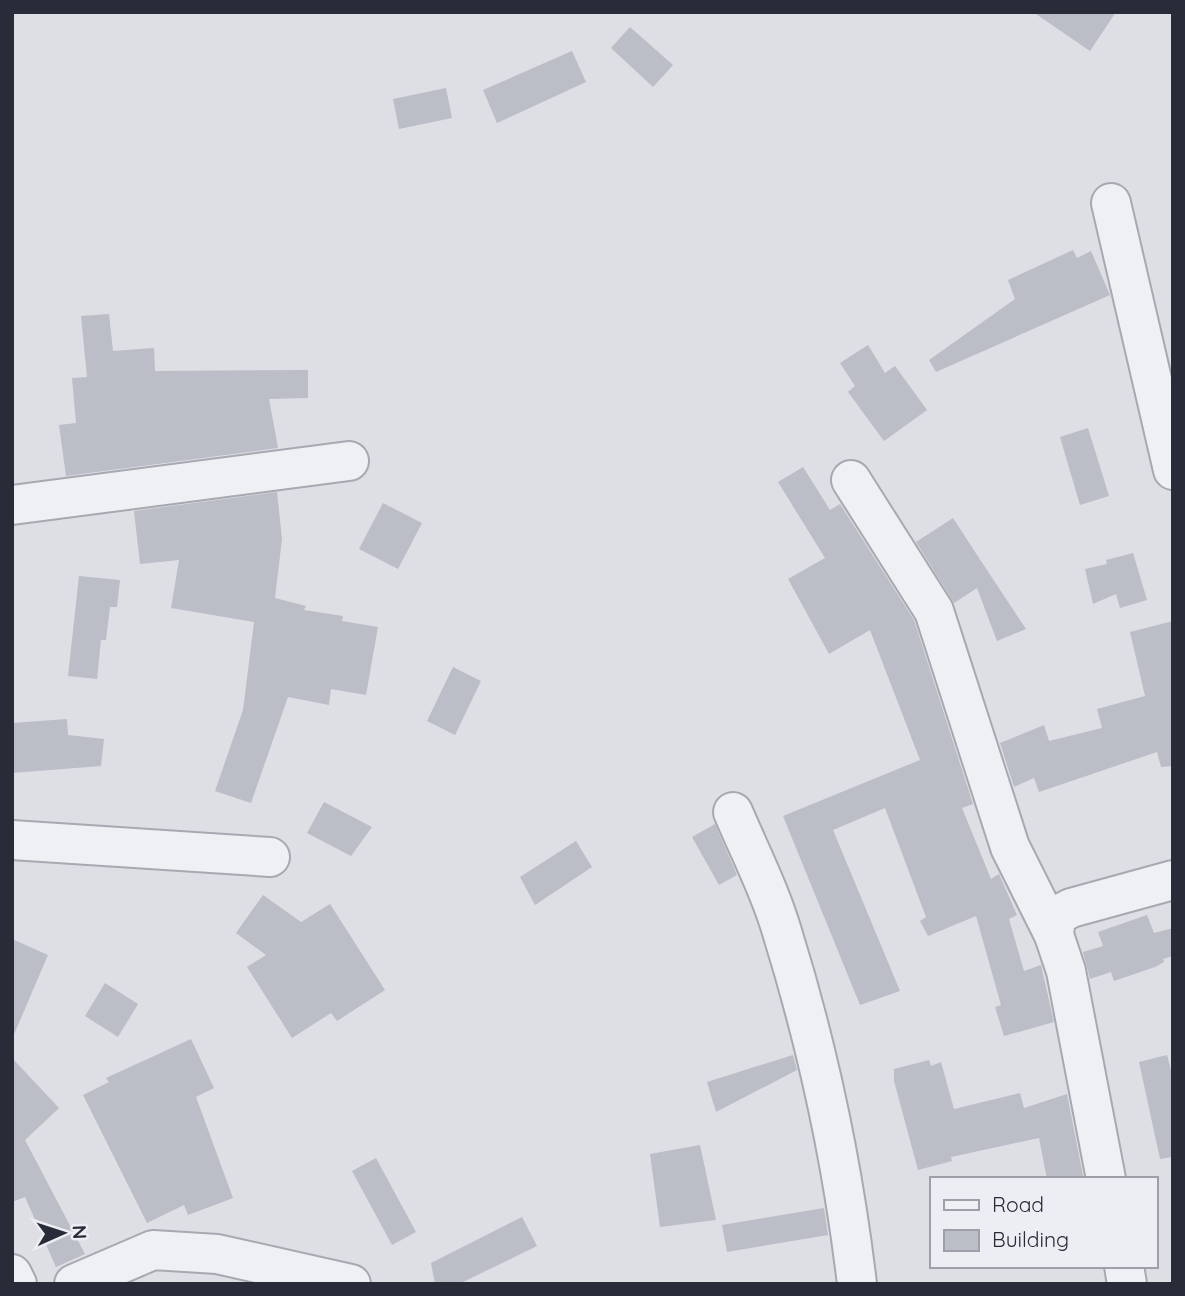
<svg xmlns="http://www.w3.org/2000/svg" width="1185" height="1296" viewBox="0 0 1185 1296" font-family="Quicksand,sans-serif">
<rect width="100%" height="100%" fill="#dddfe5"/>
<g fill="#bbbdc7">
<polygon points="1033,12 1116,12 1090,51"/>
<polygon points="630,27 673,65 653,87 611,48"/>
<polygon points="572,51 586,82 497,123 483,90"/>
<polygon points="446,88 452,118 399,129 393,99"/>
<polygon points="1073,250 1077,258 1091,251 1110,295 936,372 929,360 1015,299 1008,280"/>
<polygon points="109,314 113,351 154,348 155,371 308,370 308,398 269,399 278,448 66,476 59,425 76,423 72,378 87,377 81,316"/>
<polygon points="868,345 885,373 895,366 927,410 884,441 848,392 855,386 840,363"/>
<polygon points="1088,428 1109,496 1080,505 1060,437"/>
<polygon points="803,467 830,510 840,504 914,620 973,804 962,808 991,879 999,874 1017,915 1009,919 1024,971 1041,965 1054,1022 1004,1036 995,1007 1001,1005 976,916 928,936 920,921 926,917 885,808 833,830 900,991 860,1005 783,816 920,760 870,630 829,654 788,579 825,558 778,482"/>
<polygon points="277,492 282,539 275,598 306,606 304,610 343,616 342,621 378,627 366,695 331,689 329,705 288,697 251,803 215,791 243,710 254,622 171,608 179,560 140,564 134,511"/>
<polygon points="383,503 422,523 398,569 359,549"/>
<polygon points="953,518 979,558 1026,629 997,641 977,588 954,603 916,542"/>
<polygon points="1133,553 1147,600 1120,608 1116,594 1093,604 1085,569 1107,564 1106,560"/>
<polygon points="79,576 120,580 117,607 110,607 106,640 101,640 97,679 68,676"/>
<polygon points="1173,621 1173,766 1161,767 1157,752 1039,792 1034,778 1014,787 1000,743 1044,725 1049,741 1102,728 1097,709 1145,696 1130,632"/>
<polygon points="453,667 481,681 455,735 427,721"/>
<polygon points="67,719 68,735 104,739 101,766 12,773 12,723"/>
<polygon points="324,802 372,827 351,856 307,833"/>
<polygon points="715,824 737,875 719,885 692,837"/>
<polygon points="576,841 592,867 535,905 520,877"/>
<polygon points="263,895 301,922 330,904 385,990 337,1021 331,1013 292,1038 247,967 266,955 236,933"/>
<polygon points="1147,915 1154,933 1173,928 1173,956 1163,959 1164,962 1155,967 1114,981 1111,972 1090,979 1083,952 1103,946 1098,932"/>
<polygon points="12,939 48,955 12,1039"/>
<polygon points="105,983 138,1004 118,1037 85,1016"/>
<polygon points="191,1039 214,1088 196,1097 233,1198 188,1215 184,1205 147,1223 83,1095 109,1082 106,1078"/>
<polygon points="793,1055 797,1070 716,1112 707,1082"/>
<polygon points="1167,1055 1173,1078 1173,1157 1160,1159 1139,1062"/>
<polygon points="12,1058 59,1108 25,1140 85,1254 56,1267 25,1197 12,1202"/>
<polygon points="929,1060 931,1066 941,1062 954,1109 1020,1093 1024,1108 1067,1094 1083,1176 1067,1179 1047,1179 1039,1138 951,1157 952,1161 918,1170 894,1081 894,1069"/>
<polygon points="700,1145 716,1220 660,1227 650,1154"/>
<polygon points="376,1158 416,1232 392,1245 352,1171"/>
<polygon points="824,1208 828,1235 727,1252 722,1225"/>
<polygon points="522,1217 537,1246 459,1284 435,1284 431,1263"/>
</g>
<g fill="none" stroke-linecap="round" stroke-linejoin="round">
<defs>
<g id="street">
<polyline points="1111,203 1173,470"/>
<polyline points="851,480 934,611 1010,847 1054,935"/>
<polyline points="12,505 349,461"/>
<path d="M 733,812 C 750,852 771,893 783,935 C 818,1048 843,1166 857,1284"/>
<polyline points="12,840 270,857"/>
<polyline points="1106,1179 1066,971 1054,935 1056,916 1071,908 1173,880"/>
<polyline points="1124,1266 1127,1284"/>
<polyline points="12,1274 17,1284"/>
<polyline points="74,1284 153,1250 217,1254 351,1284"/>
</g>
</defs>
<use href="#street" stroke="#a7a9b1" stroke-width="42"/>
<use href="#street" stroke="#eff0f4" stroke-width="38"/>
</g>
<rect width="1185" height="1296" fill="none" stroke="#282c39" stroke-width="28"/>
<rect x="930" y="1177" width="228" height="91" fill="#eceef3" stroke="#9ea0a9" stroke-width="2"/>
<rect x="944" y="1200" width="35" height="10" fill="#eff0f4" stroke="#9ea0a9" stroke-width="2"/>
<text x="992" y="1212" font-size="21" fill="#282c39">Road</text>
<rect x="944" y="1230" width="35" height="21" fill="#bbbdc7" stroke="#9ea0a9" stroke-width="2"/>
<text x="992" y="1247" font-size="21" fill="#282c39">Building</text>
<g transform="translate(63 1233) rotate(87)" stroke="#eceef3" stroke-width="5" paint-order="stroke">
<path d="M0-5L12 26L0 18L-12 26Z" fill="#282c39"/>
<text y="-10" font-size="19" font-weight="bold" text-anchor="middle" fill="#282c39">N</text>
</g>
</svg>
